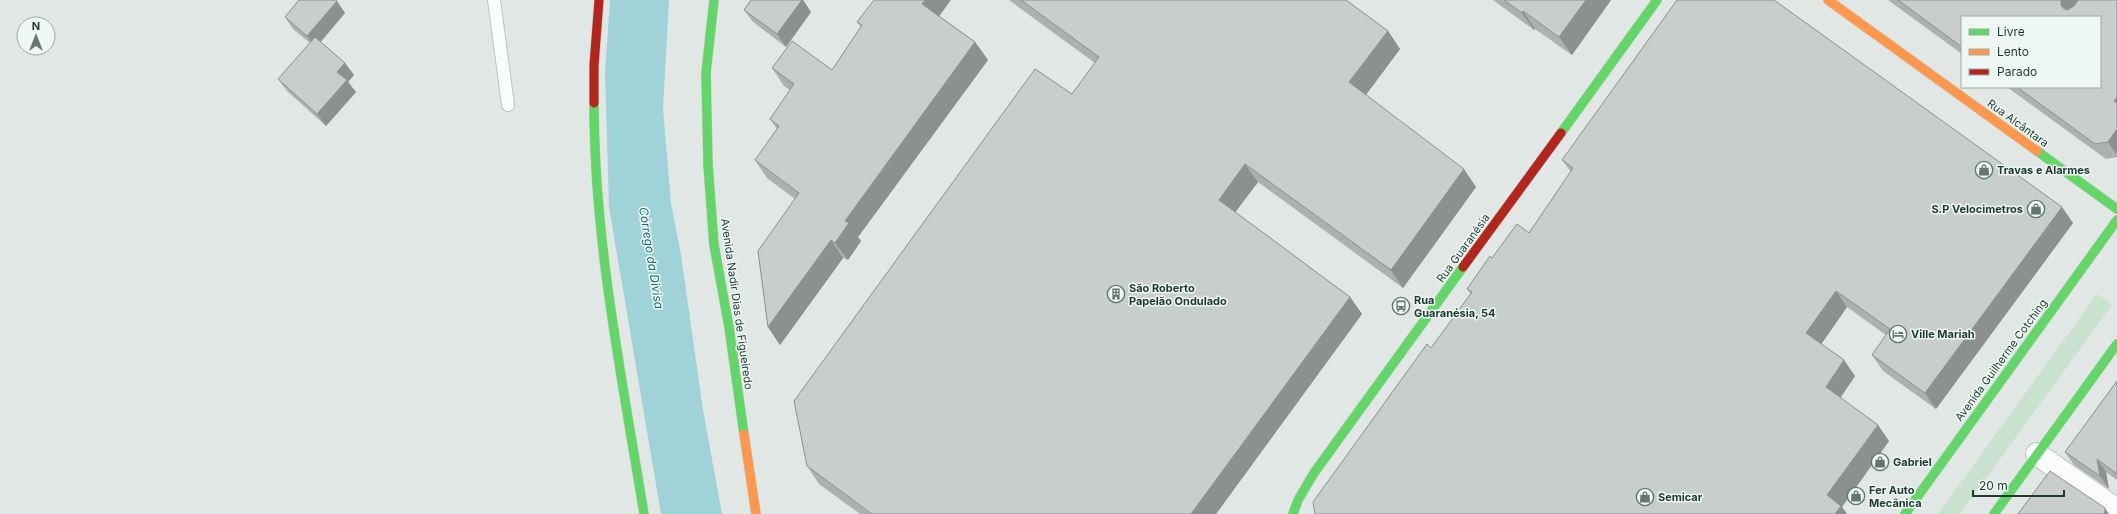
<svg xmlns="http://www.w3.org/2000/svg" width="2117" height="514" viewBox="0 0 2117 514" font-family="Inter,sans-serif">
<rect width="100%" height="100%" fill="#e1e7e4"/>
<polygon fill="#c9e1cf" points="2097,294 2112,305 1960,514 1938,514"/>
<polygon fill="#9fd3d7" points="610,0 669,0 663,109 671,203 681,255 703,410 722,514 661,514 609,207 605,73"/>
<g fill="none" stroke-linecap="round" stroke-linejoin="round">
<defs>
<polyline id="lane" points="494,0 508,105"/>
<polyline id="street" points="2037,454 2117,510"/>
<g id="fast">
<polyline points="714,0 706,73 708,165 714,245 729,327 744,434"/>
<path d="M 594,103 C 594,241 622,378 644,514"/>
<polyline points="1561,133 1657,0"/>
<polyline points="2037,151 2117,209"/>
<polyline points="1293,514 1298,500 1314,473 1463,267"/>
<polyline points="1905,514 2117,220"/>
<polyline points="1994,514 2117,344"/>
</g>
<g id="slow">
<polyline points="1828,0 2037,151"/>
<polyline points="744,434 756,514"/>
</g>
<g id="jam">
<polyline points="594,103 594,65 599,0"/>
<polyline points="1463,267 1561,133"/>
</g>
</defs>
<use href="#lane" stroke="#bec4c1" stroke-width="14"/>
<use href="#street" stroke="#bec4c1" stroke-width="24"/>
<use href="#fast" stroke="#bdc5c1" stroke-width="10"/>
<use href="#slow" stroke="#bdc5c1" stroke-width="10"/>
<use href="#jam" stroke="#bdc5c1" stroke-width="10"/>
<use href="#lane" stroke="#fafbfb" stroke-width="12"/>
<use href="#street" stroke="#fafbfb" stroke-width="22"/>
<use href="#fast" stroke="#63d668" stroke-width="9"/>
<use href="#slow" stroke="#ff974d" stroke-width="9"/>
<use href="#jam" stroke="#b3261e" stroke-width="9"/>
</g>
<g fill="#acb1af">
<polygon points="751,0 803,0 811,12 786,47 753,22 744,10"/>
<polygon points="1009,0 1346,0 1388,31 1400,49 1366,95 1476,187 1403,288 1258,182 1235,212 1350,297 1362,314 1216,514 860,514 819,484 807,466 1072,94 1095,63"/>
<polygon points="1493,0 1611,0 1572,55 1535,29 1534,30"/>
<polygon points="1888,0 2117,0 2117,157 2106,159 2007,87 2100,87 1962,17 1962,54"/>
<polygon points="345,13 321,42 345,63 354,75 348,82 356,92 326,126 287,91 278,79 310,43 293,29 285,17"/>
<polygon points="939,16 975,42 988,60 858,237 861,241 848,260 843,258 780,345 768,327 795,199 767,178 755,160 777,129 770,119 790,90 784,86 772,68 832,70 861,27 857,22"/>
<polygon points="1562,160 2073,223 1936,409 1883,371 1872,355 1886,335 1847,307 1821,344 1855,376 1840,398 1889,441 1842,507 1847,514 1315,514 1431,348 1471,294 1467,289 1492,258 1529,233 1571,172"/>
<polygon points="2117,381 2117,480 2106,472 2109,489 2074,465 2065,452"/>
</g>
<g fill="#8c908e">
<polygon points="802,0 803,0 811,12 786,47 777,34"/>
<polygon points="925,0 951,0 935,22 922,4"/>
<polygon points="1586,0 1611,0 1572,55 1559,37"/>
<polygon points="2061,0 2081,0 2071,17 2061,5"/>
<polygon points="337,1 345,13 315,48 307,36"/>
<polygon points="1523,11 1535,29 1534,30 1522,13"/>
<polygon points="1388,31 1400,49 1362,100 1349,82"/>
<polygon points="975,42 988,60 858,237 861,241 848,260 835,243 845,221"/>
<polygon points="345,63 354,75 348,82 356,92 326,126 317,114 337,72"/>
<polygon points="2117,97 2117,105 2114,101"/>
<polygon points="2117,129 2117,155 2108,142"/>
<polygon points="1245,164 1258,182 1231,218 1219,200"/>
<polygon points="1464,169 1476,187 1403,288 1391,270"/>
<polygon points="2062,207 2073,223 1936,409 1925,393"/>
<polygon points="831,240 843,258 780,345 768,327"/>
<polygon points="1836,291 1847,307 1818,349 1806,333"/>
<polygon points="1350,297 1362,314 1216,514 1191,514"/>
<polygon points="1844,360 1855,376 1837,403 1826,387"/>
<polygon points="1878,425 1889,441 1842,507 1847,514 1835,514 1827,495"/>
<polygon points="2097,459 2106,472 2109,489 2100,476"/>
<polygon points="2105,508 2109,514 2104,514"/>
</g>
<g fill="#c8cecb" stroke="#8c908e">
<polygon points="299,0 336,0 337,1 307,36 285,17"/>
<polygon points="751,0 802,0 777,34 744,10"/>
<polygon points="874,0 925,0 922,4 975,42 845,221 849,223 835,243 831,240 768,327 758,251 799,193 755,160 779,126 770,119 794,84 772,68 792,41 832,70 862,25 857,22"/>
<polygon points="1021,0 1346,0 1388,31 1349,82 1464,169 1391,270 1245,164 1219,200 1350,297 1191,514 872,514 807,466 794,401 1035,69 1072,94 1099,57"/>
<polygon points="1504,0 1586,0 1559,37 1523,11 1522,13"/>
<polygon points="1677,0 1774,0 2062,207 1925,393 1872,355 1890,329 1836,291 1806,333 1844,360 1826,387 1878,425 1827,495 1841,506 1835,514 1315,514 1313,502 1427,344 1431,348 1472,292 1467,289 1490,256 1492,258 1517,224 1529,233 1573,168 1562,160"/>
<polygon points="1898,0 2061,0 2061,5 2063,8 2067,10 2074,6 2078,0 2117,0 2117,97 2114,101 2117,103 2117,129 2108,142 2095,144 2017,87 2100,87 2100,17 1962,17 1962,47"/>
<polygon points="315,37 345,63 337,72 347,80 317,114 278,79"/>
<polygon points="2117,381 2117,474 2097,459 2100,476 2065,452"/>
<polygon points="2050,471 2105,508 2105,511 2104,514 2018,514"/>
</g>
<defs>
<symbol id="shop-ring" viewBox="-11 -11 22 22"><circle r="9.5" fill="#eef7f2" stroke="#637770" stroke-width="1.5"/><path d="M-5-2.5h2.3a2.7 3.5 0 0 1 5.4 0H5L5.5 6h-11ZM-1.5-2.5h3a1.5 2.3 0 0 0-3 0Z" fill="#637770"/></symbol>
<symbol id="building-ring" viewBox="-11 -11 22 22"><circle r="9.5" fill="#eef7f2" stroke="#637770" stroke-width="1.5"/><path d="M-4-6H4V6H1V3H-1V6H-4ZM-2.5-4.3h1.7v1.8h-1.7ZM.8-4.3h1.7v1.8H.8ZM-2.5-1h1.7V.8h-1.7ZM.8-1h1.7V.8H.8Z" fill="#637770"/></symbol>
<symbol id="bus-ring" viewBox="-11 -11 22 22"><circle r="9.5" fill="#eef7f2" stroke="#637770" stroke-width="1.5"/><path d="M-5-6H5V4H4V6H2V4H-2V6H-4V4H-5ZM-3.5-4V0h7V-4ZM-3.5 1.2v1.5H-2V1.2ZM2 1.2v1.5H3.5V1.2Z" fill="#637770"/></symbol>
<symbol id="hotel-ring" viewBox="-11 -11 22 22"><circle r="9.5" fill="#eef7f2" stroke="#637770" stroke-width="1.5"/><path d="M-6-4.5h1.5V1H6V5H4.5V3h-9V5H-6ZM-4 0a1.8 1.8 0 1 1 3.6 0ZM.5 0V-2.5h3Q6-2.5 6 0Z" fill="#637770"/></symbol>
</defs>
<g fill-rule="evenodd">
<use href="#shop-ring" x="1974" y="160" width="20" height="20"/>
<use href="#shop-ring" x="2026" y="199" width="20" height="20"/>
<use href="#building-ring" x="1106" y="284" width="20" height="20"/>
<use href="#bus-ring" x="1391" y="296" width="20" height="20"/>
<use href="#hotel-ring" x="1888" y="324" width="20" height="20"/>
<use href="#shop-ring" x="1870" y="452" width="20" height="20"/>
<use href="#shop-ring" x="1846" y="486" width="20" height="20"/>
<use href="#shop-ring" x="1635" y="487" width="20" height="20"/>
</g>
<g text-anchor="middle" stroke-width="3" stroke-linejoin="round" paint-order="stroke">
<g font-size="11" fill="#1f3a31" stroke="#eef7f2">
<text transform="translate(2018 123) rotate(36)" y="4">Rua Alcântara</text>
<text transform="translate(1463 248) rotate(-54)" y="4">Rua Guaranésia</text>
<text transform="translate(737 304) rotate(82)" y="4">Avenida Nadir Dias de Figueiredo</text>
<text transform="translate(2001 360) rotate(-54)" y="4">Avenida Guilherme Cotching</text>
</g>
<g font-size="11" font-weight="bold" fill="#1f3a31" stroke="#eef7f2" text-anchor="start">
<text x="1997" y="174">Travas e Alarmes</text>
<text x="2023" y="213" text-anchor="end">S.P Velocimetros</text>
<text x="1129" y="292">São Roberto<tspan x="1129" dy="13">Papelão Ondulado</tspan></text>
<text x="1414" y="304">Rua<tspan x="1414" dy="13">Guaranésia, 54</tspan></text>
<text x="1911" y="338">Ville Mariah</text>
<text x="1893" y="466">Gabriel</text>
<text x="1869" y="494">Fer Auto<tspan x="1869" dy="13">Mecânica</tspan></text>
<text x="1658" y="501">Semicar</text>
</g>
<g font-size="12" font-style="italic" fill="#186d76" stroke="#eef7f2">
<text transform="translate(651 258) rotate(81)" y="4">Córrego da Divisa</text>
</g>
</g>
<rect x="1961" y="16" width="140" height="72" fill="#eef7f2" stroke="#9baba5"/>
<rect x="1969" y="29" width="20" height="6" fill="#63d668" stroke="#9baba5"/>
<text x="1997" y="36" font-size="12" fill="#1f3a31">Livre</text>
<rect x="1969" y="49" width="20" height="6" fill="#ff974d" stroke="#9baba5"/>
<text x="1997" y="56" font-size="12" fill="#1f3a31">Lento</text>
<rect x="1969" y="69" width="20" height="6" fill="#b3261e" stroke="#9baba5"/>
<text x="1997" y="76" font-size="12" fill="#1f3a31">Parado</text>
<g transform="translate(36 36)"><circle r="19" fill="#eef7f2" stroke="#9baba5"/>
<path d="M0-3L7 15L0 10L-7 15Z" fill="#637770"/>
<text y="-6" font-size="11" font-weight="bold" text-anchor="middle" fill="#1f3a31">N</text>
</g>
<path d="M1973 490v6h91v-6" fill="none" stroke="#1f3a31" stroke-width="2"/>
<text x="1979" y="490" font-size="12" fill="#1f3a31" stroke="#eef7f2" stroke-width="3" paint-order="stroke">20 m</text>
</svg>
